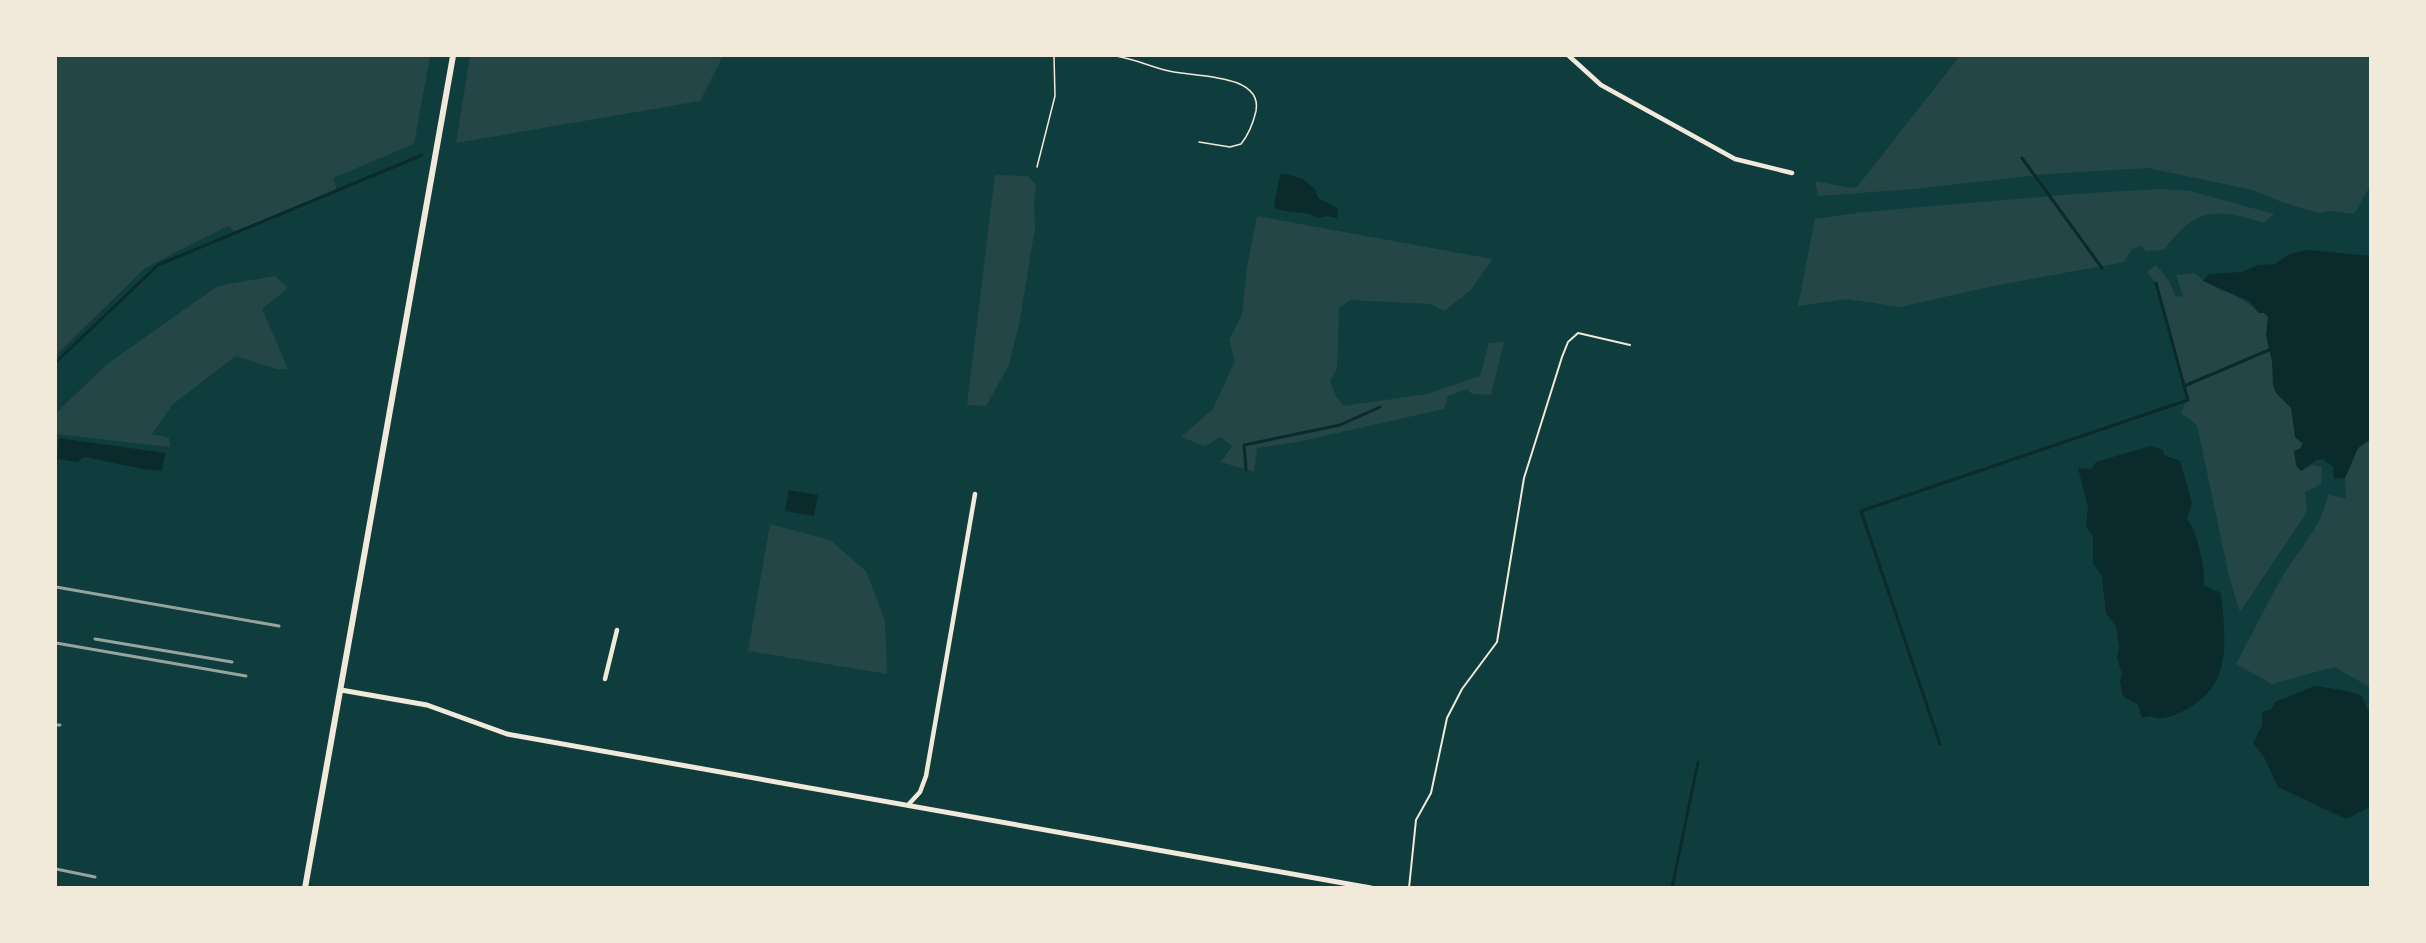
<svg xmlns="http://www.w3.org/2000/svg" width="2426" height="943" viewBox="0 0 2426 943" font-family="Manrope,sans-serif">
<rect width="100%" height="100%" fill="#0f3d3e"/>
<g fill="#244646">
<polygon points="56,56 430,56 414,144 333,178 337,190 234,233 230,225 145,268 56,355"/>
<polygon points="470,56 723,56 700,101 456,143"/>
<polygon points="1960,56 2370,56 2370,186 2354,214 2330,211 2318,213 2279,201 2253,190 2148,168 2048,174 1914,189 1818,196 1815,181 1851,188 1857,187"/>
<polygon points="995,175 1028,176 1036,185 1034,202 1035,228 1020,320 1009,365 986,406 967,405"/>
<path d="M 2159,189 L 2190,191 L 2274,214 L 2264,223 C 2216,208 2196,207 2164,250 L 2146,251 L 2142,246 L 2132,249 L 2124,262 L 1998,285 L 1900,307 L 1847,299 L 1798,306 L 1815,219 L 1864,212 L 2075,194 Z"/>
<polygon points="1257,216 1492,259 1471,290 1444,311 1431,304 1350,300 1339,308 1337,369 1330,381 1336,396 1344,406 1427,394 1480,376 1489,343 1504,342 1491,395 1472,394 1467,389 1448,396 1444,409 1297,442 1257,448 1254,472 1221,462 1232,446 1221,437 1205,446 1181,437 1213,409 1235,361 1229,340 1242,315 1247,268"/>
<path d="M 2156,265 C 2166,276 2172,283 2175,297 L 2183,296 L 2176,275 L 2194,273 C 2215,293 2239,291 2259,313 L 2264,313 L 2268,317 C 2264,356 2280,373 2291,408 C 2295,421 2292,434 2302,443 L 2301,471 L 2312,465 L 2322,467 L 2321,484 L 2305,492 L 2307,512 L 2240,612 L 2229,576 L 2197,425 L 2181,413 L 2187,399 L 2156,283 L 2147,272 Z"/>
<polygon points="275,276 288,288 262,309 288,369 276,369 236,356 173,404 152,434 169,438 170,447 56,434 56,413 107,364 218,286"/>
<path d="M 2370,440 L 2370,687 L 2334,667 L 2272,684 L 2236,664 C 2252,634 2267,603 2284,574 C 2300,547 2323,526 2328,494 L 2346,499 L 2345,478 L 2358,448 Z"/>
<polygon points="770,524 830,540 866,571 885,621 887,674 748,651"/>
</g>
<g fill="#0a2a2b">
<path d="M 1285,174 L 1303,179 L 1315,189 L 1318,198 L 1338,208 L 1337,218 L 1327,216 L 1318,218 C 1307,210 1288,214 1275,208 L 1274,205 L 1280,175 Z"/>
<polygon points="2308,250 2370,256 2370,440 2358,448 2345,478 2334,479 2333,467 2323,459 2316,460 2301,471 2296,465 2294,451 2301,448 2302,443 2295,437 2291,408 2276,393 2273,386 2272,361 2266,336 2268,317 2264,313 2259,313 2249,301 2203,281 2209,274 2242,272 2258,265 2275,264 2289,254"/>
<polygon points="59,438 165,453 162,471 143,469 85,457 77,462 57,459"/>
<path d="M 2150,446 L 2163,450 L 2164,455 L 2180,461 L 2192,503 L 2187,518 C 2197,533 2206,568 2204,585 L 2221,593 C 2226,642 2233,688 2181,712 C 2171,717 2160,721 2150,716 L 2142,718 L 2138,705 L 2123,696 L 2120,682 L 2122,674 L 2117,658 L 2119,647 L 2116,627 L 2106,613 L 2102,576 L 2093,563 L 2093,536 L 2086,527 L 2088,507 L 2078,468 L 2091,469 L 2096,462 Z"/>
<polygon points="789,490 818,495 814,516 785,511"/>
<polygon points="2314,686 2342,690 2361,695 2368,710 2370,710 2370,807 2346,819 2278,787 2264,757 2253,743 2262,725 2262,712 2271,709 2275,702"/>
</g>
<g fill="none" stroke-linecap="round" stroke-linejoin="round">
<g stroke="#0a2a2b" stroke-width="3">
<polyline points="2022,158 2102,268"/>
<polyline points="56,362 158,265 422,155"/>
<polyline points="2184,386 2269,350"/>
<polyline points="1246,470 1244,445 1340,425 1380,407"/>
<polyline points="1940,744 1861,511 2188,400 2156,283"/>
<polyline points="1672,888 1698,762"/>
</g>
<g stroke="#f1e9da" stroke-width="1.5">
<path d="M 1116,56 C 1135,59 1151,67 1169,71 C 1193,77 1263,73 1256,111 C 1253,124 1249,134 1241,144 L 1230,147 L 1199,142"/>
<polyline points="1037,167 1055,96 1054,56"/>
</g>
<polyline stroke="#f1e9da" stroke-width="2" points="1409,888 1416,820 1431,793 1447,718 1462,689 1497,642 1524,478 1562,357 1568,342 1578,333 1630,345"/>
<g stroke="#f1e9da" stroke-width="4.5">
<polyline points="1569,56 1601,85 1735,159 1792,173"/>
<polyline points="605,679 617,630"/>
<polyline points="908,805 920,792 926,776 975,494"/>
</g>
<polyline stroke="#f1e9da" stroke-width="5" points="341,690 427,705 507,734 1371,888"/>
<polyline stroke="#f1e9da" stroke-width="6" points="305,888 453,56"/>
<g stroke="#97a49c" stroke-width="3">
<polyline points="56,587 279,626"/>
<polyline points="95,639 232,662"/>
<polyline points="56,643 246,676"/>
<polyline points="56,725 60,725"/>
<polyline points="56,869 95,877"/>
</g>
</g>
<rect width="2426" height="943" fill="none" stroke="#f1e9da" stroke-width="114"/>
</svg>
